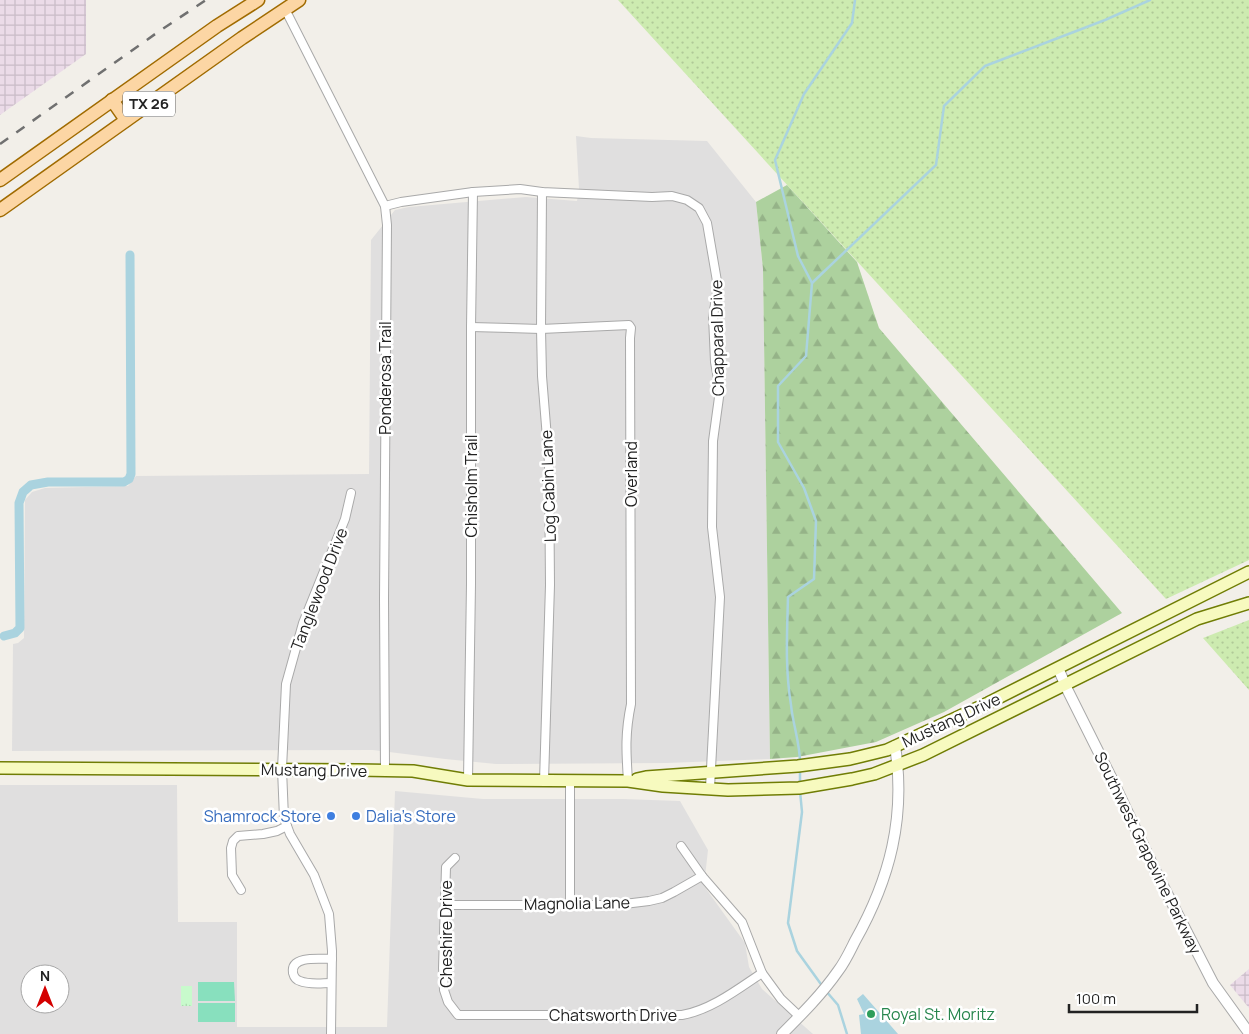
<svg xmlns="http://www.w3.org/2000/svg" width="1249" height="1034" viewBox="0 0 1249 1034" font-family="Manrope,sans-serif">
<defs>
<pattern id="industrial-grid" width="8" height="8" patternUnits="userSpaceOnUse" patternTransform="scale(1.25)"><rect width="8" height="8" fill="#ebdbe8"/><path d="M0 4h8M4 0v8" fill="none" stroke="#c9bcc7"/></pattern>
<pattern id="grass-dots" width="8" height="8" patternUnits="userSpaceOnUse" patternTransform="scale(1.25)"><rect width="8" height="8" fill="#cdebb0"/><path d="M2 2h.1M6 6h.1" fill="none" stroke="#b0c997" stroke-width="1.8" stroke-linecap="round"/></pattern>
<pattern id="forest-firs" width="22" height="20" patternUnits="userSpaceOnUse" patternTransform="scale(1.25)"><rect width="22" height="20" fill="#add19e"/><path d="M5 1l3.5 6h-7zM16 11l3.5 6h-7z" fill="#95b388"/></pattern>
<pattern id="park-tufts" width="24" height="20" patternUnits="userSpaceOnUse" patternTransform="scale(1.25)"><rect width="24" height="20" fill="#c8facc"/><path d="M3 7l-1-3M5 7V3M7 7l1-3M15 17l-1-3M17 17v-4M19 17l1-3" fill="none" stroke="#acd6af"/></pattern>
</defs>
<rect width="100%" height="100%" fill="#f2efe9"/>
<g fill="#e0dfdf" fill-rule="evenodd">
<polygon points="576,136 591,138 707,141 756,202 763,269 770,759 667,763 496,764 445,759 373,750 12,751 13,644 18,643 24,638 25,500 32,492 45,488 128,486 136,476 369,474 371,240 395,210 409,207 526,197 577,201 579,189"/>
<path d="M 0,785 L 177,785 L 178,922 L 237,922 L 237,1027 L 387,1027 L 395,791 L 483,799 L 623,799 L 680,801 L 708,850 L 704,886 L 745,943 L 749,967 L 762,989 L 813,1034 L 0,1034 ZM 30,974 L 60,974 L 60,1004 L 30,1004 Z"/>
</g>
<g fill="url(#industrial-grid)">
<polygon points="0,0 86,0 86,54 0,115"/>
<polygon points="1249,969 1249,1008 1230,985"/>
</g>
<g fill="url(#grass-dots)">
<polygon points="618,0 1249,0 1249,560 1166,599"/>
<polygon points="1249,620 1249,690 1203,638"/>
</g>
<polygon fill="url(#forest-firs)" points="787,185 857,262 879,328 1122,613 944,712 876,742 797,757 770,759 763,269 756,202"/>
<rect fill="url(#park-tufts)" x="181" y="986" width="11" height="20"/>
<g fill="#88e0be">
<polygon points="198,982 234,982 235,1001 198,1001"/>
<rect x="198" y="1003" width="37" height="19"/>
</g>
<polygon fill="#aad3df" points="863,994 898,1034 861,1034 859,1015 864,1014 857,999"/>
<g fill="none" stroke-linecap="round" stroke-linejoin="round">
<g stroke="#aad3df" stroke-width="2.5">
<polyline points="812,283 798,256 775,160 804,94 852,23 855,0"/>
<path d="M 800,763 C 800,743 793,725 791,705 C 785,668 787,635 788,597 L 814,579 L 816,521 L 804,488 L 778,442 L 778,386 L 806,356 L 812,283 L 936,165 L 944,106 L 985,66 L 1105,20 L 1150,0"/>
<polyline points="800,768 800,785"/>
<polyline points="800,791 802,812 788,923 797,951 823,987"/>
<polyline points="826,991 838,1005 847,1034"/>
</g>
<polyline stroke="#aad3df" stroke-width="9" points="4,636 15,633 20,628 19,503 23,492 31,485 48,482 124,482 129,479 131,474 130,255"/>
<defs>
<g id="minor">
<polyline points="285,9 385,206 387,225 384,599 385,770"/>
<polyline points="542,192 541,329 542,376 549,463 550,585 544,781"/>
<polyline points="385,206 401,202 473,192 520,189 542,192 652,197 672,196 687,200 699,208 707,223 718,287 713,316 715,362 720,390 713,441 712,527 720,597 710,788"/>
<path d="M 471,327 L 541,329 L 629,325 L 631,328 L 630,338 L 631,704 C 625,733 626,751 628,781"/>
<polyline points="468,780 471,584 471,327 473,192"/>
<polyline points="570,781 570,904"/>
<polyline points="681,846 702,876 742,922 762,973 781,999 799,1016"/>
<path d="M 455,858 L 446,867 L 443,968 L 444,990 L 448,1002 L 458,1015 L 682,1015 C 711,1010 738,989 762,973"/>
<polyline points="241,890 232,875 231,848 233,841 238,836 263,834 277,831 287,826"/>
<polyline points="445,905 616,905 649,901 662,898 674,892 702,876"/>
<path d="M 331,983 C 322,983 309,985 300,981 C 296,980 294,977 293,973 C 290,955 321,959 332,959"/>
<polyline points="331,1034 332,951 329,914 314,875 290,834 284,818 282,769 286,684 303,623 345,519 351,493"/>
</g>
<g id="tertiary">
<polyline points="1058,668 1068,691 1112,779 1155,870 1213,983 1249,1033"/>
<path d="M 782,1034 C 802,1014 822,994 838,971 C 845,962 850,951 855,941 C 890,879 906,817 895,746"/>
</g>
<g id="secondary">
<polyline points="0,768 359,770 413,771 468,780 628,781 663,786 728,790 799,788 852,779 874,774 923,755 1197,619 1249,603"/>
<polyline points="637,779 646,777 798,766 850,759 887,750 988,703 1249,572"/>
</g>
<g id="primary">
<polyline points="112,100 126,120"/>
<polyline points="0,180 217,26 258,0"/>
<polyline points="0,210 242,38 299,0"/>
</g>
</defs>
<use href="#minor" stroke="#a9a9a9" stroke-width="10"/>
<use href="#tertiary" stroke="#a9a9a9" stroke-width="12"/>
<use href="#secondary" stroke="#707d05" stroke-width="14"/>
<use href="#primary" stroke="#a06b00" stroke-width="15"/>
<use href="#minor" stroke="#fff" stroke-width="8"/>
<use href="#tertiary" stroke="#fff" stroke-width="10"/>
<use href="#secondary" stroke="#f7fabf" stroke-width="11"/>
<use href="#primary" stroke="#fcd6a4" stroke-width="12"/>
<polyline stroke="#707070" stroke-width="2.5" stroke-dasharray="10 10" stroke-linecap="butt" points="0,144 158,32 206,0"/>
</g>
<g fill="#3f7fe0" stroke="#fff" stroke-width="2">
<circle cx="331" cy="816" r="5"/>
<circle cx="356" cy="816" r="5"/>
</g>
<circle fill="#2e9e5b" stroke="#fff" stroke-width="2" cx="871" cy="1014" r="5"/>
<g text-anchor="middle" stroke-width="5" stroke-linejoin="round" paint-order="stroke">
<rect fill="#fff" stroke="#646464" stroke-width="1" x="123" y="91.5" width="52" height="25" rx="4"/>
<g font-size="15" font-weight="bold" fill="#222">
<text x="149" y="109">TX 26</text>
</g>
<g font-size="16" fill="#222" stroke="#fff">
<text transform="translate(717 338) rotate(-91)" y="6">Chapparal Drive</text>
<text transform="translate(385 378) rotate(-90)" y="6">Ponderosa Trail</text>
<text transform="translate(631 474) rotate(-90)" y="6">Overland</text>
<text transform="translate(471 486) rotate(-90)" y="6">Chisholm Trail</text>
<text transform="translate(548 486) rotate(-92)" y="6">Log Cabin Lane</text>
<text transform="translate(319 589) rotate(-69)" y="6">Tanglewood Drive</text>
<text transform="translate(951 720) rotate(-25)" y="6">Mustang Drive</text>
<text transform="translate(314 770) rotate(1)" y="6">Mustang Drive</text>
<text transform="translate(1148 853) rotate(64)" y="6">Southwest Grapevine Parkway</text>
<text transform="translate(577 903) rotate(-1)" y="6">Magnolia Lane</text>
<text transform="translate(446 934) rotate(-90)" y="6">Cheshire Drive</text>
<text x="613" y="1021">Chatsworth Drive</text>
</g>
<g font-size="16" fill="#366cbe" stroke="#fff" text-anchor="end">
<text x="321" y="822">Shamrock Store</text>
<text x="366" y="822" text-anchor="start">Dalia's Store</text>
</g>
<g font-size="16" fill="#27864d" stroke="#fff" text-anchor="start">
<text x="881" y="1020">Royal St. Moritz</text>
</g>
</g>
<g transform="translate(45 989)"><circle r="24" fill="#ffffff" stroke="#a7a7a7"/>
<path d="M0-4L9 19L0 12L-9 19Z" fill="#d40000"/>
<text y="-8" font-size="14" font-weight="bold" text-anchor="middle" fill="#222222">N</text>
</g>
<path d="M1069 1004v8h128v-8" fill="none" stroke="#222222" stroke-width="2.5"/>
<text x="1076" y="1004" font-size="15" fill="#222222" stroke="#ffffff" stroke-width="4" paint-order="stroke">100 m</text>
</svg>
